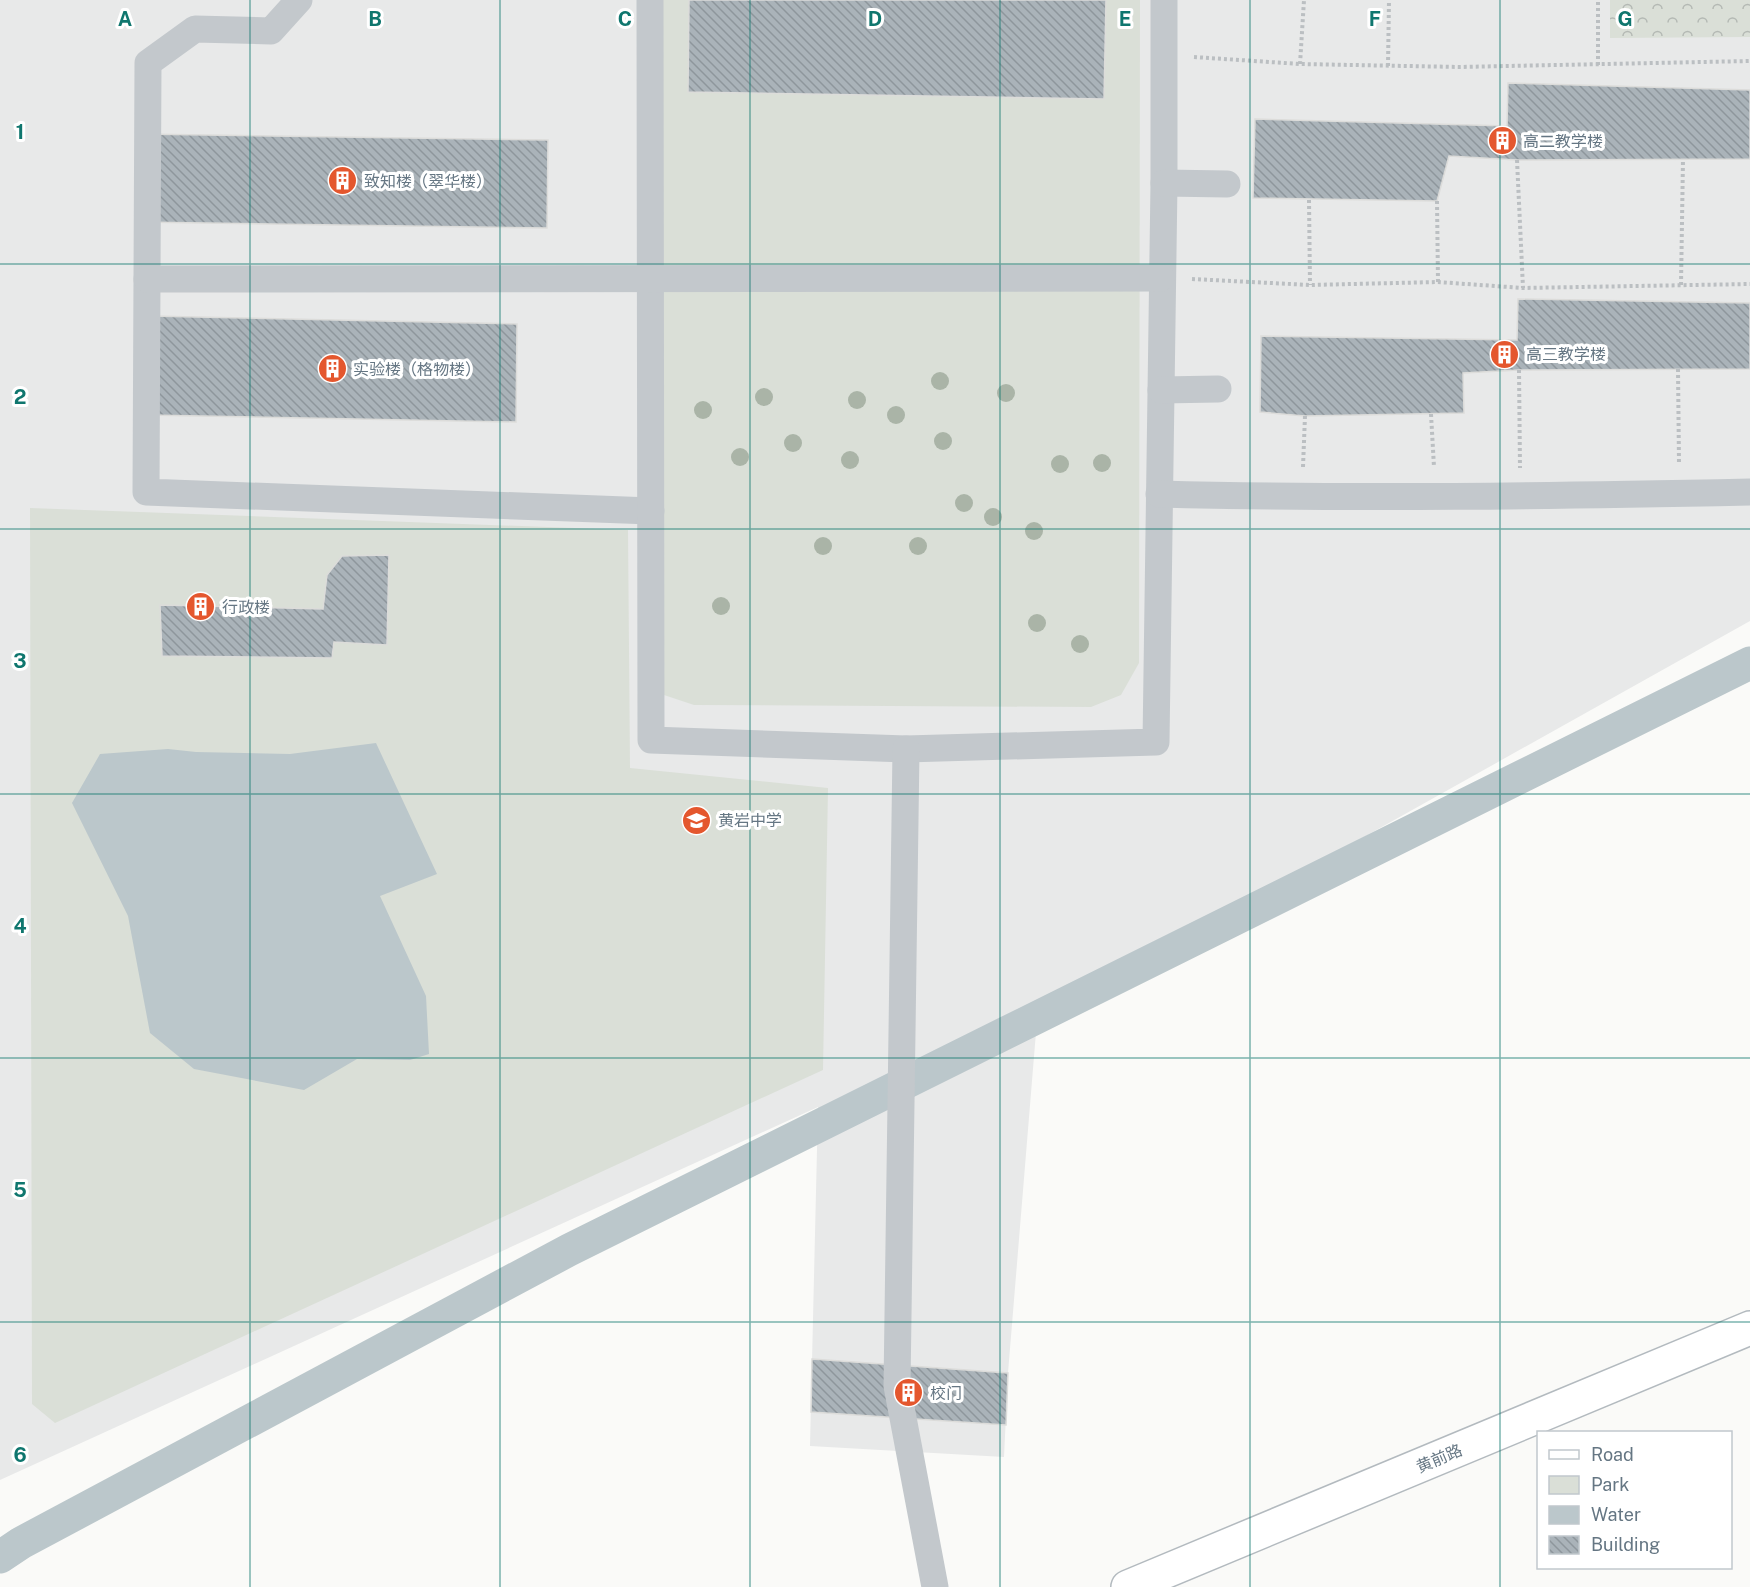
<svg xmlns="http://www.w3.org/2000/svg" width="1750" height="1587" viewBox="0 0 1750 1587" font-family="'Public Sans','Noto Sans SC',sans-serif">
<defs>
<pattern id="forest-crowns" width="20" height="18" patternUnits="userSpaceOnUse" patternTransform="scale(1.5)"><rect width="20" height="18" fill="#dadfd7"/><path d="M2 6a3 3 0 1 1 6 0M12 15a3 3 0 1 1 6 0" fill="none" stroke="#b4b9b4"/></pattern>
<pattern id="building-back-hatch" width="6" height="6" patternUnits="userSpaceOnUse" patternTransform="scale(1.5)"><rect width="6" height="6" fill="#aab3b9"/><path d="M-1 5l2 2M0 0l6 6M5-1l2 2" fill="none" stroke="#8e969c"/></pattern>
</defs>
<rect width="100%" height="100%" fill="#fafaf8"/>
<polygon fill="#e8e9e9" points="0,0 1750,0 1750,621 1037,1020 1008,1373 1004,1457 810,1446 818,1107 0,1480"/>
<g fill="#dadfd7">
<polygon points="651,0 1140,0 1139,663 1121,695 1091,707 694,705 664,695"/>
<polygon points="30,508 628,530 630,768 828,788 823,1070 55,1423 32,1404"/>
</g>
<polygon fill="url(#forest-crowns)" points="1610,0 1750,0 1750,37 1610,38"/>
<polygon fill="#bbc7cb" points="376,743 437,874 380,896 426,996 429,1054 410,1060 357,1059 304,1090 194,1069 150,1033 128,916 72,803 100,754 168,749 196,752 290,754"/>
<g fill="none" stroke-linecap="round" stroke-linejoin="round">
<polyline stroke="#bbc7cb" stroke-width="33" points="0,1557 21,1543 569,1250 1750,663"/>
</g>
<g fill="url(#building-back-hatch)" stroke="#dcdcda" stroke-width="1.5">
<polygon points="689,0 1106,0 1104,99 688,92"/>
<polygon points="1508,83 1750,90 1750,159 1517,160 1449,156 1437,201 1253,198 1255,119 1507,126"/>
<polygon points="139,134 548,140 547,228 138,222"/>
<polygon points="1518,299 1750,303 1750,369 1519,370 1463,373 1464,413 1305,416 1260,412 1261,336 1517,340"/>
<polygon points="149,316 517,324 516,422 147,415"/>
<polygon points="389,555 387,645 334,642 332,658 162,656 160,605 323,609 327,575 342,556"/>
<polygon points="812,1359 1008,1373 1006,1425 811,1412"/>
</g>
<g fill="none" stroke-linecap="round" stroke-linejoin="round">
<defs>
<polyline id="secondary" points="1128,1587 1750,1328"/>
</defs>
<use href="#secondary" stroke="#b3babf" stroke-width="36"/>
<g stroke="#bbbfc2" stroke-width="4" stroke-dasharray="3 3" stroke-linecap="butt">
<polyline points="1194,57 1300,64 1460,67 1750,61"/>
<polyline points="1300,64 1304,0"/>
<polyline points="1598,65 1598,0"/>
<polyline points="1388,66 1389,0"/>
<polyline points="1517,160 1523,288"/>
<polyline points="1309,200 1310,285"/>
<polyline points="1437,201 1438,282"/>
<polyline points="1192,279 1310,285 1438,282 1523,288 1750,284"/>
<polyline points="1681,285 1683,159"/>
<polyline points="1678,369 1679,464"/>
<polyline points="1519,370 1520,468"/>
<polyline points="1431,414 1434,467"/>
<polyline points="1303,467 1305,416"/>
</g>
<g stroke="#c3c8cc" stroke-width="27">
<polyline points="299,0 271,31 195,29 148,63 146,492 651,511"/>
<polyline points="650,0 651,740 906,749 1156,742 1164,183 1164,0"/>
<polyline points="1164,183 1227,184"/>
<polyline points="147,279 1161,278"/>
<polyline points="1161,390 1218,389"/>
<path d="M 1159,494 C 1356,499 1553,496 1750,492"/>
<polyline points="906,749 897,1386 935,1587"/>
</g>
<use href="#secondary" stroke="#fff" stroke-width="33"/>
</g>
<g fill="#aab4a7">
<circle cx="940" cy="381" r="9"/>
<circle cx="1006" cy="393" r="9"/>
<circle cx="764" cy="397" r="9"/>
<circle cx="857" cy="400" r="9"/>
<circle cx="703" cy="410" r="9"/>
<circle cx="896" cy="415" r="9"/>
<circle cx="943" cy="441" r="9"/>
<circle cx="793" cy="443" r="9"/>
<circle cx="740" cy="457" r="9"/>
<circle cx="850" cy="460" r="9"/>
<circle cx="1102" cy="463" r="9"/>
<circle cx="1060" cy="464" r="9"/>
<circle cx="964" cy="503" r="9"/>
<circle cx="993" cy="517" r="9"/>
<circle cx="1034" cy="531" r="9"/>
<circle cx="823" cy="546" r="9"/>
<circle cx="918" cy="546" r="9"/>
<circle cx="721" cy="606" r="9"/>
<circle cx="1037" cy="623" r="9"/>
<circle cx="1080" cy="644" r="9"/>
</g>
<path fill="none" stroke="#0f766e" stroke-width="1.5" stroke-opacity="0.55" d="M 250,0 L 250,1587M 500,0 L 500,1587M 750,0 L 750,1587M 1000,0 L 1000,1587M 1250,0 L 1250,1587M 1500,0 L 1500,1587M 0,264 L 1750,264M 0,529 L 1750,529M 0,794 L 1750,794M 0,1058 L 1750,1058M 0,1322 L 1750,1322"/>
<defs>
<symbol id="building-disc" viewBox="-11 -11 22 22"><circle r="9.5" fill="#e4572e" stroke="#fff"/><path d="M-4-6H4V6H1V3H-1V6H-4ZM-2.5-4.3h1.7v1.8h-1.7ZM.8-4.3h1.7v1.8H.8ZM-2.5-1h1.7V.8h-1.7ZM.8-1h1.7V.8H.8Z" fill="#fff"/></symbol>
<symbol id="school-disc" viewBox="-11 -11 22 22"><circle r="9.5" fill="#e4572e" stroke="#fff"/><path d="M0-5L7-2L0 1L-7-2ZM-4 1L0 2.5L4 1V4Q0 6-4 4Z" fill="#fff"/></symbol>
</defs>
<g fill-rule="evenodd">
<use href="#building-disc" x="1486" y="124" width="33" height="33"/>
<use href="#building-disc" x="326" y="164" width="33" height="33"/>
<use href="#building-disc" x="1488" y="338" width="33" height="33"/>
<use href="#building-disc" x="316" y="352" width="33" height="33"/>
<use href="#building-disc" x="184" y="590" width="33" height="33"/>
<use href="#school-disc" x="680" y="804" width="33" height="33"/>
<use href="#building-disc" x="892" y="1376" width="33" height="33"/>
</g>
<g text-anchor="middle" stroke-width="6" stroke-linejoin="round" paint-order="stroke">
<g font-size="16" fill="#657683" stroke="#fff" text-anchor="start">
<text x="1523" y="147">高二教学楼</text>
<text x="364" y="187">致知楼（翠华楼）</text>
<text x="1526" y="360">高三教学楼</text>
<text x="353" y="375">实验楼（格物楼）</text>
<text x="222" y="613">行政楼</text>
<text x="718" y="826">黄岩中学</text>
<text x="930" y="1399">校门</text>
</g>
<g font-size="16" fill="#657683" stroke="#fff">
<text transform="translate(1439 1458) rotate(-23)" y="6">黄前路</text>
</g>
</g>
<g font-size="20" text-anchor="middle" font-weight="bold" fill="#0f766e" stroke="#fff" stroke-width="6" stroke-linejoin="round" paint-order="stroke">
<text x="125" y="26">A</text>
<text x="375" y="26">B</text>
<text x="625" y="26">C</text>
<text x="875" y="26">D</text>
<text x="1125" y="26">E</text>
<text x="1375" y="26">F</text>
<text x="1625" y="26">G</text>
<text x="20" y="139">1</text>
<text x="20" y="404">2</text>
<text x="20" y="668">3</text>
<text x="20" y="933">4</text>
<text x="20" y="1197">5</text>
<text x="20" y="1462">6</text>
</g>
<rect x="1537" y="1431" width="195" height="138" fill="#ffffff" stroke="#c1c8cd" stroke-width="1.5"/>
<rect x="1549" y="1450" width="30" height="9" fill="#ffffff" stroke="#c1c8cd" stroke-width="1.5"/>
<text x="1591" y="1461" font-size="18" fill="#657683">Road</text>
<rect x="1549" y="1476" width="30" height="18" fill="#dadfd7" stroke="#c1c8cd" stroke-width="1.5"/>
<text x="1591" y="1491" font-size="18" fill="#657683">Park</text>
<rect x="1549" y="1506" width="30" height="18" fill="#bbc7cb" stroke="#c1c8cd" stroke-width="1.5"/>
<text x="1591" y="1521" font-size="18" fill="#657683">Water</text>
<rect x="1549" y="1536" width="30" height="18" fill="url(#building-back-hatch)" stroke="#c1c8cd" stroke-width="1.5"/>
<text x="1591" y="1551" font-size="18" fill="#657683">Building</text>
</svg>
